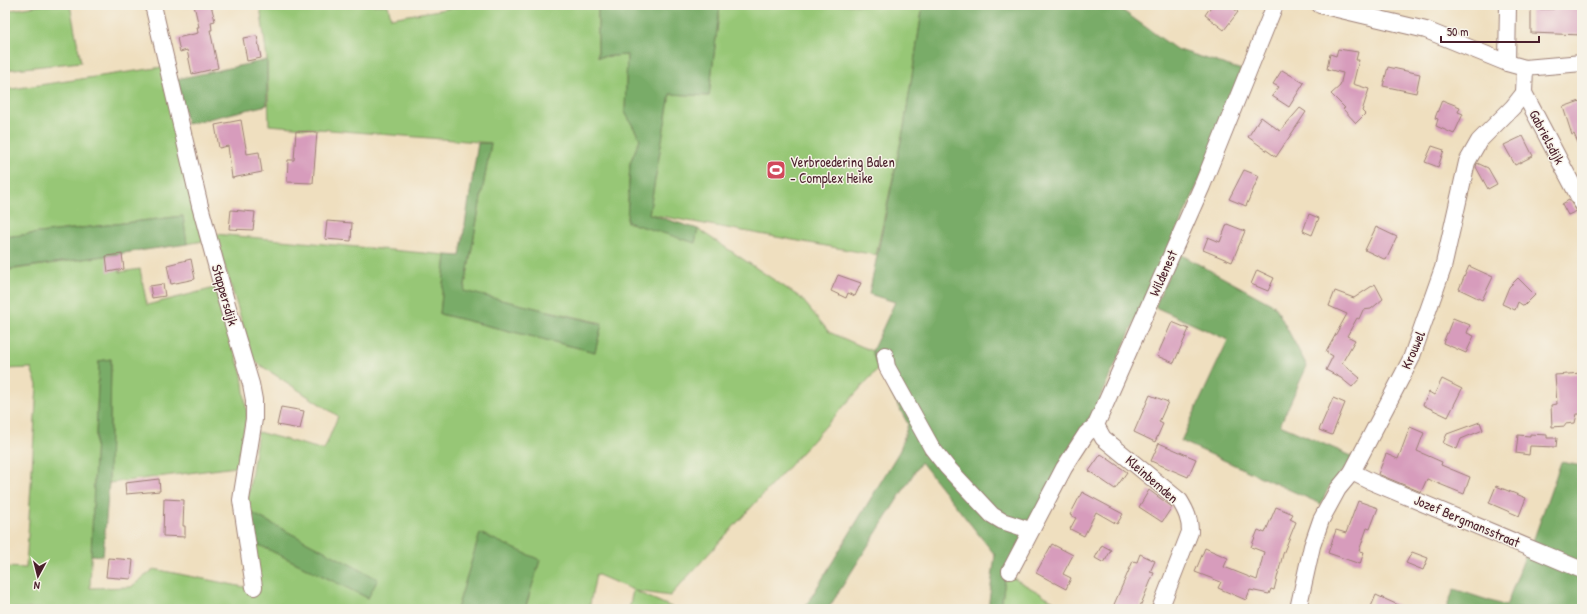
<svg xmlns="http://www.w3.org/2000/svg" width="1587" height="614" viewBox="0 0 1587 614" font-family="'Patrick Hand',sans-serif">
<rect width="100%" height="100%" fill="#f7f3e8"/>
<filter id="ink" filterUnits="userSpaceOnUse"><feTurbulence type="fractalNoise" baseFrequency=".025" numOctaves="2"/><feDisplacementMap in="SourceGraphic" scale="8" xChannelSelector="R" yChannelSelector="G"/><feConvolveMatrix kernelMatrix="1 2 1 2 8 2 1 2 1" color-interpolation-filters="sRGB"/></filter>
<filter id="wash" filterUnits="userSpaceOnUse"><feTurbulence type="fractalNoise" baseFrequency=".012" numOctaves="4" result="noise"/><feDisplacementMap in="SourceGraphic" scale="16" xChannelSelector="R" yChannelSelector="G"/><feGaussianBlur stdDeviation="0.9" result="paint"/><feColorMatrix in="noise" values="0 0 0 0 0 0 0 0 0 0 0 0 0 0 0 0 0 1.4 0 .05"/><feComposite in="paint" operator="in"/></filter>
<g filter="url(#wash)">
<rect width="100%" height="100%" fill="#efdfbf"/>
<g fill="#97c776" stroke="#707350">
<polygon points="43,5 70,5 81,62 5,70 5,11"/>
<polygon points="260,5 388,5 391,18 469,5 598,5 598,57 627,55 625,112 640,139 630,163 627,222 695,242 698,229 801,298 829,332 872,351 878,369 670,596 635,591 676,609 629,609 633,590 596,574 589,609 525,609 540,560 480,534 457,609 5,609 5,567 26,568 37,385 31,368 5,369 5,285 9,270 117,254 120,272 140,269 147,305 215,288 242,375 247,415 236,467 109,483 111,359 99,361 90,588 131,587 154,569 259,590 251,541 368,598 377,579 246,510 258,432 324,450 338,416 254,361 215,234 446,255 440,314 595,352 602,323 464,292 491,143 269,125 267,60"/>
<polygon points="720,5 923,5 904,127 876,255 649,214 670,94 709,96"/>
<polygon points="163,67 203,241 187,244 183,216 5,237 5,90"/>
<polygon points="1006,571 1013,578 1068,609 1001,609"/>
</g>
<g fill="#79ac67" stroke="#626649">
<polygon points="598,5 720,5 709,96 670,94 649,214 698,229 695,243 627,222 630,163 640,139 625,112 627,55 598,57"/>
<polygon points="923,5 1115,5 1176,49 1245,71 1194,193 1090,419 1082,429 1006,571 1001,609 988,609 995,555 921,462 828,609 804,609 900,450 908,424 878,369 872,351 895,302 869,294 904,127"/>
<polygon points="267,60 267,105 187,124 177,79"/>
<polygon points="478,143 491,143 464,291 602,324 595,352 440,314 446,255 460,256"/>
<polygon points="183,216 187,244 5,270 5,237"/>
<polygon points="1178,253 1275,306 1307,366 1280,425 1354,457 1328,489 1321,504 1181,441 1228,340 1155,307"/>
<polygon points="111,359 109,483 103,556 91,555 99,361"/>
<polygon points="1561,462 1582,466 1582,566 1532,544"/>
<polygon points="246,510 378,579 368,598 251,541"/>
<polygon points="480,533 540,560 525,609 457,609"/>
<polygon points="1527,551 1582,574 1582,609 1446,609 1454,589 1506,606"/>
</g>
<g id="blocks">
<g fill="#d79cbc">
<polygon points="194,5 211,5 215,21 211,22 212,30 210,30 218,68 192,74 187,50 180,52 177,38 198,33 197,27 199,27"/>
<polygon points="1212,5 1229,5 1238,12 1224,30 1205,15"/>
<polygon points="1554,5 1582,5 1582,35 1531,33 1531,9 1554,9"/>
<polygon points="257,36 261,58 247,61 243,38"/>
<polygon points="1338,49 1358,52 1356,60 1359,60 1353,84 1369,89 1362,111 1365,114 1356,123 1343,109 1345,108 1331,94 1340,86 1343,73 1327,69 1330,54 1336,56"/>
<polygon points="1388,67 1420,74 1416,93 1383,86"/>
<polygon points="1282,70 1304,83 1289,107 1272,96 1279,87 1273,84"/>
<polygon points="1442,100 1460,107 1458,112 1463,114 1454,134 1436,126 1438,119 1435,118"/>
<polygon points="1580,101 1582,108 1582,152 1574,134 1572,135 1563,107"/>
<polygon points="1300,108 1306,112 1276,157 1248,137 1261,117 1280,131"/>
<polygon points="241,120 247,154 259,152 262,172 232,178 228,146 219,148 215,125"/>
<polygon points="296,131 317,132 313,183 287,182 288,160 294,160"/>
<polygon points="1523,136 1533,156 1515,165 1504,145"/>
<polygon points="1432,146 1444,150 1438,167 1425,162"/>
<polygon points="1477,163 1488,168 1497,184 1488,189 1476,167"/>
<polygon points="1244,170 1259,176 1246,206 1229,199"/>
<polygon points="1569,200 1577,211 1568,215 1562,204"/>
<polygon points="231,210 255,212 253,230 229,229"/>
<polygon points="1309,214 1319,218 1312,235 1303,231"/>
<polygon points="327,221 352,223 351,241 325,239"/>
<polygon points="1227,224 1245,231 1232,262 1203,250 1208,237 1220,242"/>
<polygon points="1376,227 1397,237 1386,260 1365,250"/>
<polygon points="122,254 124,269 108,272 106,256"/>
<polygon points="191,259 195,279 171,284 167,265"/>
<polygon points="1469,266 1493,277 1482,300 1459,289"/>
<polygon points="1257,270 1274,278 1268,291 1251,284"/>
<polygon points="838,275 861,283 855,296 848,293 846,298 831,291"/>
<polygon points="1518,278 1535,295 1524,306 1518,302 1515,310 1502,304 1509,287"/>
<polygon points="163,284 165,296 152,298 150,286"/>
<polygon points="1375,284 1383,299 1371,309 1363,310 1359,319 1357,318 1347,336 1355,340 1342,363 1360,378 1352,387 1341,378 1326,370 1333,356 1326,352 1347,314 1329,306 1335,291 1354,298"/>
<polygon points="1453,318 1470,325 1467,333 1474,336 1466,353 1443,343"/>
<polygon points="1172,322 1189,329 1174,363 1157,356"/>
<polygon points="1582,373 1582,414 1577,414 1575,423 1565,424 1565,426 1552,427 1551,405 1557,404 1555,375"/>
<polygon points="1442,379 1462,389 1448,417 1423,405 1429,392 1434,395"/>
<polygon points="1150,395 1168,402 1159,422 1163,424 1155,442 1134,432"/>
<polygon points="1333,398 1345,403 1332,435 1319,430"/>
<polygon points="281,407 304,411 300,429 277,425"/>
<polygon points="1480,422 1483,430 1461,439 1457,449 1443,443 1447,434"/>
<polygon points="1410,427 1424,433 1417,451 1442,462 1441,465 1470,477 1464,494 1427,479 1421,492 1378,474 1386,454 1398,459"/>
<polygon points="1530,434 1547,435 1547,438 1557,438 1556,447 1530,446 1529,455 1516,453 1518,435 1530,436"/>
<polygon points="1159,443 1196,459 1188,477 1151,461"/>
<polygon points="1101,454 1127,472 1115,489 1089,471"/>
<polygon points="159,479 160,491 126,494 125,483"/>
<polygon points="1496,486 1526,498 1519,516 1489,503"/>
<polygon points="1149,490 1172,507 1162,522 1139,507"/>
<polygon points="1082,492 1123,514 1117,524 1096,512 1084,536 1070,529 1076,518 1070,515"/>
<polygon points="164,499 184,500 183,526 185,526 185,537 163,536"/>
<polygon points="1358,501 1378,508 1370,529 1367,528 1359,551 1364,552 1360,564 1328,553 1336,530 1346,533"/>
<polygon points="1276,507 1293,514 1290,519 1296,522 1283,554 1274,590 1271,589 1269,594 1250,590 1246,600 1218,588 1221,582 1195,572 1205,548 1228,558 1224,567 1257,580 1264,552 1251,547 1258,530 1265,533"/>
<polygon points="1052,544 1073,555 1063,574 1071,578 1066,589 1036,573"/>
<polygon points="1102,545 1111,550 1104,563 1095,558"/>
<polygon points="1412,552 1428,558 1423,570 1406,563"/>
<polygon points="1140,554 1155,561 1150,572 1154,573 1139,609 1112,609 1133,561 1137,562"/>
<polygon points="108,558 133,560 131,579 106,577"/>
<polygon points="1376,595 1407,609 1370,609"/>
</g>
</g>
</g>
<g filter="url(#ink)">
<use href="#blocks" fill-opacity="0" stroke="#9c7f75" stroke-width="1"/>
<g fill="none" stroke-linecap="round" stroke-linejoin="round">
<defs>
<g id="minor">
<polyline points="153,5 200,206 226,301 251,384 254,400 254,419 241,500 254,587"/>
<polyline points="1320,5 1426,30 1507,63 1525,68 1582,63"/>
<polyline points="1507,63 1508,5"/>
<polyline points="1525,68 1524,93 1582,203"/>
<polyline points="885,355 887,367 932,448 947,467 992,515 1002,521 1030,530"/>
<path d="M 1096,425 L 1103,438 L 1180,501 C 1186,511 1190,519 1190,532 L 1160,609"/>
<polyline points="1352,472 1370,481 1582,570"/>
<polyline points="1010,571 1064,468 1086,434 1096,425 1202,186 1275,5"/>
<polyline points="1298,609 1312,546 1321,520 1338,489 1352,472 1411,359 1443,268 1467,162 1479,141 1513,107 1524,93"/>
</g>
</defs>
<use href="#minor" stroke="#9c7f75" stroke-width="18"/>
<use href="#minor" stroke="#fff" stroke-width="16"/>
</g>
</g>
<defs>
<symbol id="stadium-square" viewBox="-11 -11 22 22"><rect x="-9" y="-9" width="18" height="18" rx="4" fill="#d1495b" stroke="#f7f3e8"/><path d="M0-5a6.5 5 0 1 0 0 10a6.5 5 0 1 0 0-10ZM-3.5-1.8h7v3.6h-7Z" fill="#fff"/></symbol>
</defs>
<g fill-rule="evenodd">
<use href="#stadium-square" x="765" y="159" width="22" height="22"/>
</g>
<g text-anchor="middle" stroke-width="3" stroke-linejoin="round" paint-order="stroke">
<g font-size="14" fill="#4a1f2b" stroke="#f7f3e8">
<text transform="translate(1547 137) rotate(62)" y="5">Gabrielsdijk</text>
<text transform="translate(1163 273) rotate(-66)" y="5">Wildenest</text>
<text transform="translate(225 295) rotate(74)" y="5">Stappersdijk</text>
<text transform="translate(1413 350) rotate(-67)" y="5">Krouwel</text>
<text transform="translate(1152 479) rotate(41)" y="5">Kleinbemden</text>
<text transform="translate(1467 521) rotate(23)" y="5">Jozef Bergmansstraat</text>
</g>
<g font-size="14" fill="#4a1f2b" stroke="#f7f3e8" text-anchor="start">
<text x="790" y="167">Verbroedering Balen<tspan x="790" dy="16">- Complex Heike</tspan></text>
</g>
</g>
<rect width="1587" height="614" fill="none" stroke="#f7f3e8" stroke-width="20"/>
<g transform="translate(38 576) rotate(187)" stroke="#f7f3e8" stroke-width="3" paint-order="stroke">
<path d="M0-3L7 15L0 10L-7 15Z" fill="#4a1f2b"/>
<text y="-6" font-size="11" font-weight="bold" text-anchor="middle" fill="#4a1f2b">N</text>
</g>
<path d="M1441 36v6h98v-6" fill="none" stroke="#4a1f2b" stroke-width="2"/>
<text x="1447" y="36" font-size="12" fill="#4a1f2b" stroke="#f7f3e8" stroke-width="3" paint-order="stroke">50 m</text>
</svg>
